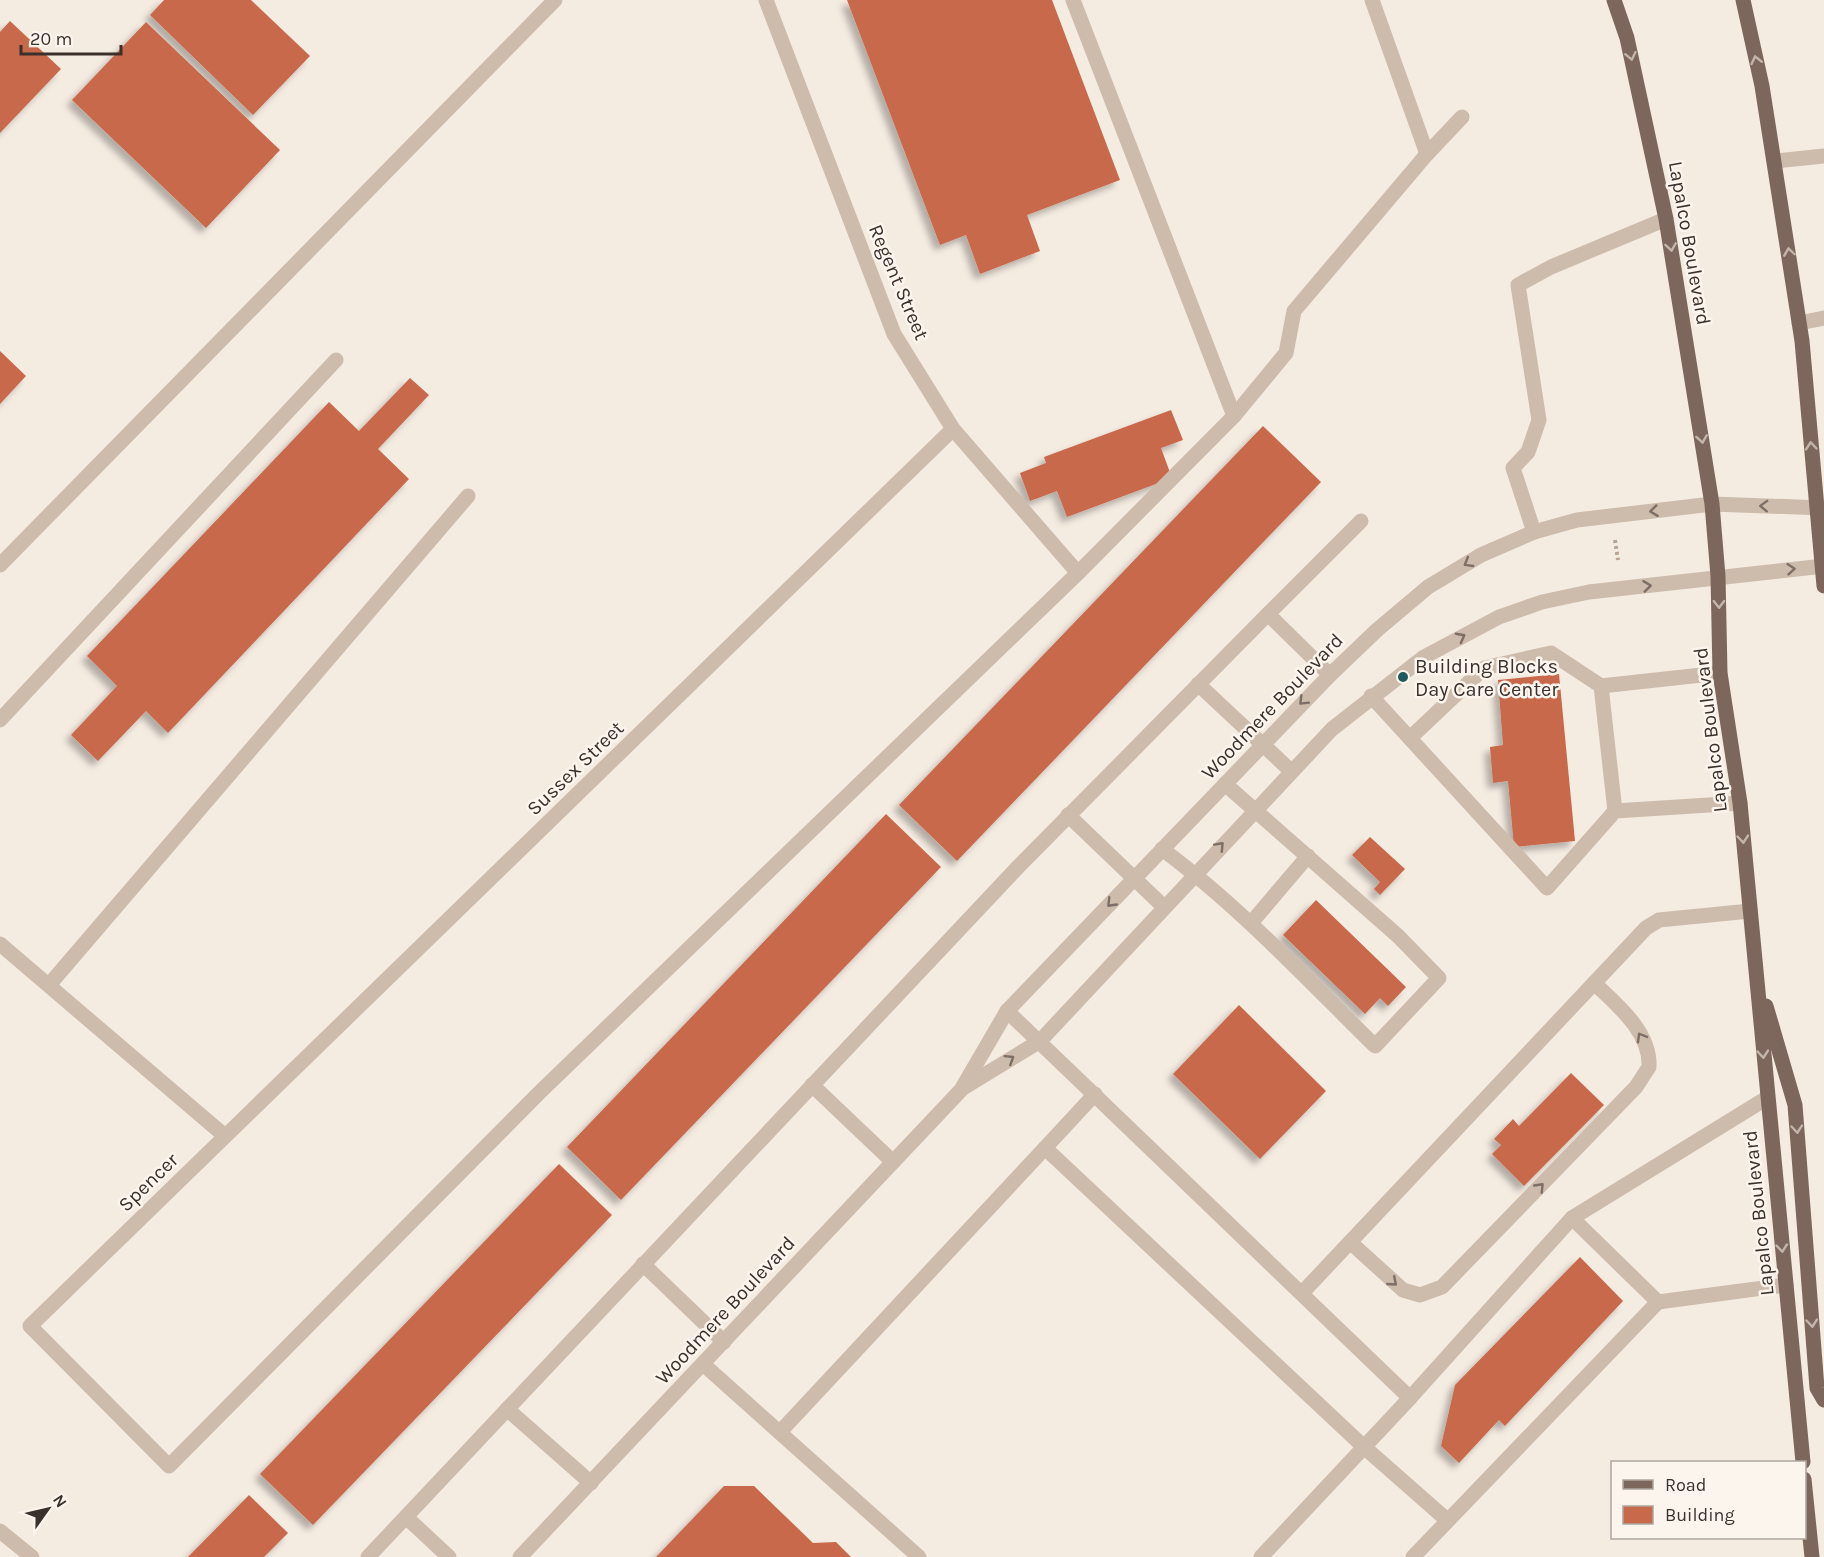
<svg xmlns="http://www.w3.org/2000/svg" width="1824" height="1557" viewBox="0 0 1824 1557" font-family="Karla,sans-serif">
<defs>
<filter id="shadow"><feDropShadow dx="-5.5" dy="5.5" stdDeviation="3" flood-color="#0004"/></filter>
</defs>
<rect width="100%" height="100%" fill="#f4ebe1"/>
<g fill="#c8694b" filter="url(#shadow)">
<polygon points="164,0 251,0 310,56 253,115 150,15"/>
<polygon points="847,0 1052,0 1120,180 1027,215 1040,251 980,274 966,235 940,245"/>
<polygon points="10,21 61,69 0,133 0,32"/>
<polygon points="146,22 280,150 206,228 72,100"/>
<polygon points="0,351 26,376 0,404"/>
<polygon points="410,378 429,395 378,449 409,479 168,733 146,711 98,761 71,735 117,686 87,656 329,402 359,431"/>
<polygon points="1171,410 1183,440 1161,448 1172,478 1067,517 1057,491 1030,501 1020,473 1046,463 1044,457"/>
<polygon points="1263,426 1321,482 957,861 899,805"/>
<polygon points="1559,674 1575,841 1514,847 1508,781 1493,783 1490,747 1503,745 1498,680"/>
<polygon points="886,814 941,867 621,1200 567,1147"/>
<polygon points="1370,837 1405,869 1380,895 1374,889 1380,882 1352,855"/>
<polygon points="1316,900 1406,987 1388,1006 1380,998 1365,1014 1283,935"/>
<polygon points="1239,1005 1326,1091 1260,1159 1173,1074"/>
<polygon points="1571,1073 1604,1105 1524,1186 1492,1154 1501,1145 1494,1139 1513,1119 1519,1126"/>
<polygon points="559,1164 612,1215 313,1525 260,1474"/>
<polygon points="1580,1257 1623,1301 1505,1426 1499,1420 1459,1463 1441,1446 1455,1385"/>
<polygon points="724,1486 754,1486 813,1543 836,1542 851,1557 656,1557"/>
<polygon points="249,1495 288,1533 264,1557 188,1557"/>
</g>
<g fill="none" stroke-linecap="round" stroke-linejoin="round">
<polyline stroke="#b9a596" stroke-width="4" stroke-dasharray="3 3" stroke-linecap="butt" points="1615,540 1618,560"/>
<g stroke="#cdbbac" stroke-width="15">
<polyline points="766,0 894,334 953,429 1078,573"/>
<polyline points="1073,0 1234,416"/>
<polyline points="1372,0 1427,154"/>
<polyline points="1775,161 1824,156"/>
<polyline points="1799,323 1824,318"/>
<polyline points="953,429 30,1326 169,1466 540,1092 1078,573 1234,416 1286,353 1294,311 1427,154 1462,117"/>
<polyline points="1534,532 1513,468 1528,452 1539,420 1518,285 1551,267 1666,219"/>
<polyline points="0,565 555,0"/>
<polyline points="1268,614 1361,521"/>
<polyline points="1198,684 1291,771"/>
<polyline points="1601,686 1615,811"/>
<polyline points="1371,696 1547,888 1615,811 1740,803"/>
<polyline points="0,720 336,360"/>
<polyline points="1410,738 1484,668 1551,653 1601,686 1720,673"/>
<polyline points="1068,815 1164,907"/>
<path d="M 1162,849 C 1240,907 1306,978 1375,1046 L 1439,978 L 1398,936 L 1225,784"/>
<polyline points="1251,923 1308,856"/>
<polyline points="0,944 225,1136"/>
<polyline points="49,985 468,496"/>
<polyline points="1007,1011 1410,1398 1572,1218 1767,1098"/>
<polyline points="812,1085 893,1162"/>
<polyline points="963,1088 1040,1041 1332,729 1424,657 1499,617 1542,602 1589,592 1824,566"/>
<polyline points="1095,1094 1045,1148 1364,1447 1447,1520"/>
<path d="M 1350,1242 L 1403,1290 L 1420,1295 L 1442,1287 L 1636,1087 L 1649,1067 C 1651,1032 1617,1005 1594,983"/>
<polyline points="643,1264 724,1342"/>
<polyline points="1302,1293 1646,928 1659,920 1750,911"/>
<polyline points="1658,1302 1786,1285"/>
<polyline points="703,1364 919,1557"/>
<polyline points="507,1409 591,1483"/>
<polyline points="780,1432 1045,1148"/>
<polyline points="406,1517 449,1557"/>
<polyline points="0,1531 32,1557"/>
<polyline points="368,1557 1019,866 1268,614 1330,675"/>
<polyline points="520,1557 961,1090 1007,1011 1330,675 1377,630 1428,587 1481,555 1534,532 1577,520 1712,504 1824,508"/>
<polyline points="1261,1557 1410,1398"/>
<polyline points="1413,1557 1658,1302 1572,1218"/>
</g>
<g stroke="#7d675c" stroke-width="15">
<polyline points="1614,0 1627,38 1666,219 1712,504 1718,576 1720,673 1740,803 1803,1462"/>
<polyline points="1743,0 1762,86 1802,341 1824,586"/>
<polyline points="1766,1006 1795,1105 1817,1388 1824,1400"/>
<polyline points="1804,1479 1812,1557"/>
</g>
</g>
<defs><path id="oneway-chevron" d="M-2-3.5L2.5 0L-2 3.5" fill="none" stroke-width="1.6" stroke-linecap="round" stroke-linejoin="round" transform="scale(1.5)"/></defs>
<g stroke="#c2b5ac">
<use href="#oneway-chevron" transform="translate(1631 56) rotate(78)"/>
<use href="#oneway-chevron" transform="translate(1756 60) rotate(-103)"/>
<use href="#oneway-chevron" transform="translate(1671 247) rotate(81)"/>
<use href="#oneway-chevron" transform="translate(1789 252) rotate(-98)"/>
<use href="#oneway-chevron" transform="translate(1702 439) rotate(81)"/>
<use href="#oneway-chevron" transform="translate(1811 446) rotate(-95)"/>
<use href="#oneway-chevron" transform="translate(1719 604) rotate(89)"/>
<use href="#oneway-chevron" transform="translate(1743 839) rotate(85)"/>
<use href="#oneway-chevron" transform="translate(1763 1054) rotate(85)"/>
<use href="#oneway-chevron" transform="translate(1797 1129) rotate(85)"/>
<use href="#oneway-chevron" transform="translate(1782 1248) rotate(84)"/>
<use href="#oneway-chevron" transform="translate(1812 1323) rotate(85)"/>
</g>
<g stroke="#7d6f65">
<use href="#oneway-chevron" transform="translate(1764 506) rotate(-178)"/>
<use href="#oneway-chevron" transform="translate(1654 511) rotate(173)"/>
<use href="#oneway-chevron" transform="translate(1468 563) rotate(149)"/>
<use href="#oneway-chevron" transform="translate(1791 569) rotate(-5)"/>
<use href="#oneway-chevron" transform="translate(1647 586) rotate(-7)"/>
<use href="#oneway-chevron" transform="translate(1461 637) rotate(-28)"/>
<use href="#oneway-chevron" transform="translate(1303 701) rotate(135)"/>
<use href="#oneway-chevron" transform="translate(1220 846) rotate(-47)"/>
<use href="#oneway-chevron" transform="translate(1111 903) rotate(134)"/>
<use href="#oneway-chevron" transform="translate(1641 1037) rotate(-120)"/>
<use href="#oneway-chevron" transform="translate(1010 1059) rotate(-32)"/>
<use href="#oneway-chevron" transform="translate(1540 1187) rotate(-46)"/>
<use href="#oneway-chevron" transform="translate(1393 1282) rotate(41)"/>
</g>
<circle fill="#1f5a5e" stroke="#fbf5ee" stroke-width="2" cx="1403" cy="677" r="6"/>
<g text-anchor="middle" stroke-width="5" stroke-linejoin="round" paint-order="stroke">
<g font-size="20" fill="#3b302b" stroke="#fbf5ee">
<text transform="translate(1690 243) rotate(80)" y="7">Lapalco Boulevard</text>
<text transform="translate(899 282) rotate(67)" y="7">Regent Street</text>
<text transform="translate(1272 706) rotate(-46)" y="7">Woodmere Boulevard</text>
<text transform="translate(1710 730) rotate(-97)" y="7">Lapalco Boulevard</text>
<text transform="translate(575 768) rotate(-44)" y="7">Sussex Street</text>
<text transform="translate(148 1182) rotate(-44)" y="7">Spencer</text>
<text transform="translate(1758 1213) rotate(-96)" y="7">Lapalco Boulevard</text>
<text transform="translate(725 1310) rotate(-47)" y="7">Woodmere Boulevard</text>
</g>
<g font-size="20" fill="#3b302b" stroke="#fbf5ee" text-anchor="start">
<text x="1415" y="673">Building Blocks<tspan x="1415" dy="23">Day Care Center</tspan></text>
</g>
</g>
<rect x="1611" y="1461" width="195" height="78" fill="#fbf5ee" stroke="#aea6a0" stroke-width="1.5"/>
<rect x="1623" y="1480" width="30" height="9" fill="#7d675c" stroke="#aea6a0" stroke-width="1.5"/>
<text x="1665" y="1491" font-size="18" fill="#3b302b">Road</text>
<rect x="1623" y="1506" width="30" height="18" fill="#c8694b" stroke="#aea6a0" stroke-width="1.5"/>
<text x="1665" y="1521" font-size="18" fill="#3b302b">Building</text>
<g transform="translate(48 1509) rotate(56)" stroke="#fbf5ee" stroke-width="4.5" paint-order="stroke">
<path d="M0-4.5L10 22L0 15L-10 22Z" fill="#3b302b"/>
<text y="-9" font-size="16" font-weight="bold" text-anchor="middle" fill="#3b302b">N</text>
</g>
<path d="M21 45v9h100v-9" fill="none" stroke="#3b302b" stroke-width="3"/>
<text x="30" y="45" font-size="18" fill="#3b302b" stroke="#fbf5ee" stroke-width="4.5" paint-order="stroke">20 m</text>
</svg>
